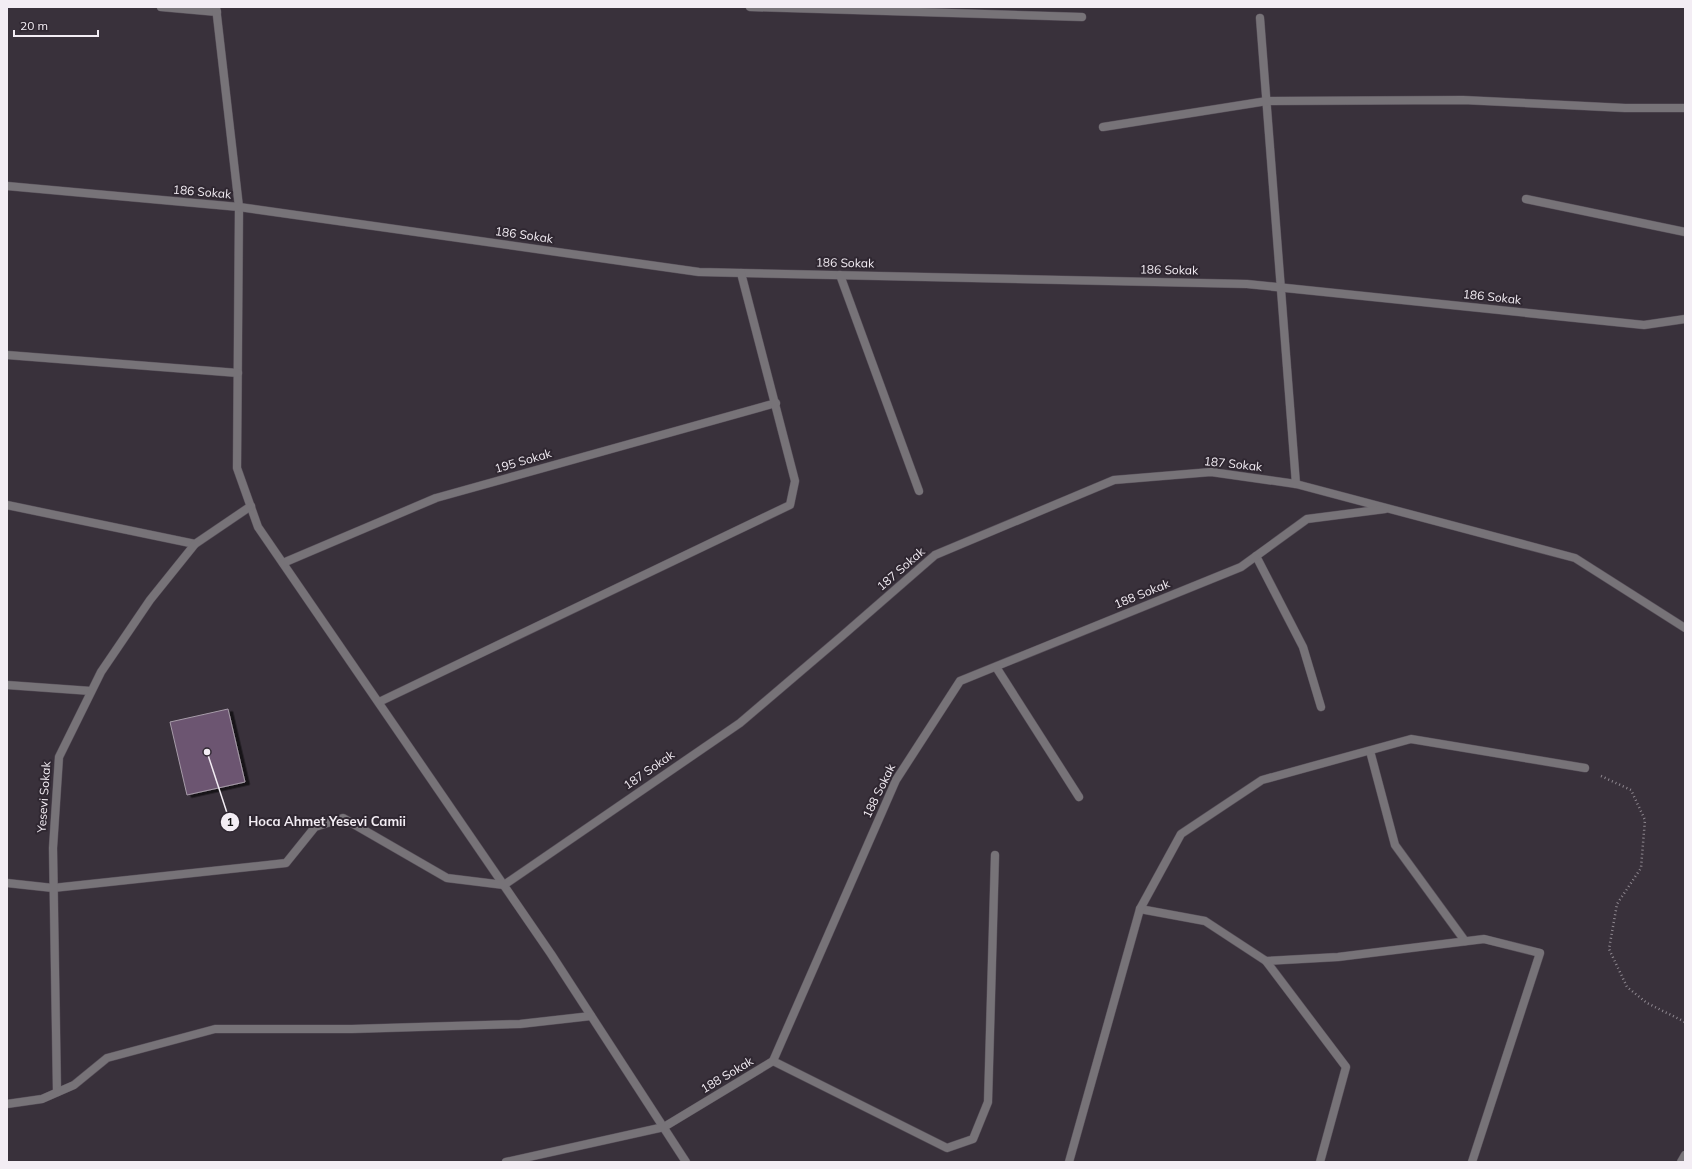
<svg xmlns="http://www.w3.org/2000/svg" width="1692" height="1169" viewBox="0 0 1692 1169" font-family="Mulish,sans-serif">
<defs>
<filter id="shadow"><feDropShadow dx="4.5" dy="2.5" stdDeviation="0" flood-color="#0009"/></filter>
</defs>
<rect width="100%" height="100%" fill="#39313b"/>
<polygon fill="#6c5571" stroke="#a79ca9" filter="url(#shadow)" points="228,709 245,782 187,795 170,722"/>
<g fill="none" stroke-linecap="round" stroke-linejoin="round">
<defs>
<g id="lane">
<polyline points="1260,18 1296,484"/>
<polyline points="1526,199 1685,232"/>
<polyline points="1256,556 1303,647 1321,707"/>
<polyline points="996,667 1079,797"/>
<polyline points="1370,751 1395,845 1465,941"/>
<polyline points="773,1061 947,1148 973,1139 988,1102 995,855"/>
</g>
<g id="street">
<polyline points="161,7 217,12"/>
<polyline points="216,7 239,207 237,468 258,527 551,954 686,1162"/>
<polyline points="750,7 1082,17"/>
<polyline points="1103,127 1267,101 1463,100 1625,108 1685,108"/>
<polyline points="7,186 239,207 699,272 1247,284 1644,325 1685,319"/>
<polyline points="840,275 919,491"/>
<polyline points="7,355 238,373"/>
<polyline points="7,505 195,544 251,506"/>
<polyline points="283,563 436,498 776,403"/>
<polyline points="7,685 91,691"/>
<polyline points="379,702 790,505 795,481 741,273"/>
<polyline points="7,883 53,888 286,863 315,827 343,818 447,878 504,885 740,723 842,636 935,555 1114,480 1211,472 1296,484 1575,558 1685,628"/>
<polyline points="1140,909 1205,921 1266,961 1338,957 1484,939 1540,953 1472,1162"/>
<polyline points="1266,961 1346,1067 1320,1162"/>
<polyline points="57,1092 53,848 59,757 101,672 150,600 195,544"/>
<polyline points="7,1104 42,1099 74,1085 107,1058 215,1029 352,1029 520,1024 591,1016"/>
<polyline points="506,1162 664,1127 773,1061 896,780 960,681 1241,567 1307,519 1385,509"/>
<polyline points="1069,1162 1140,909 1181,834 1262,780 1411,739 1585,768"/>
<polyline points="1681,1162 1685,1155"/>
</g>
</defs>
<use href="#lane" stroke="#574f59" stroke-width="9"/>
<use href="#street" stroke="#574f59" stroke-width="9"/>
<polyline stroke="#8f8890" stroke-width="2.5" stroke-dasharray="1 3" stroke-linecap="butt" points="1601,776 1631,790 1645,820 1641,868 1617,904 1609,949 1627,987 1647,1003 1685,1022"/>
<use href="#lane" stroke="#777378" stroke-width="8"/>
<use href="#street" stroke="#777378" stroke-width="8"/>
</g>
<g text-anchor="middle" stroke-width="4" stroke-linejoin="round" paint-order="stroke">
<g font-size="12" fill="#f3edf4" stroke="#2f2731">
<text transform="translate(202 192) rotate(5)" y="4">186 Sokak</text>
<text transform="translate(524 235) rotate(8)" y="4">186 Sokak</text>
<text transform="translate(845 263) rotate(1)" y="4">186 Sokak</text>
<text transform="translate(1169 270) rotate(1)" y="4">186 Sokak</text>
<text transform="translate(1492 297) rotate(6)" y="4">186 Sokak</text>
<text transform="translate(523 461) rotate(-16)" y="4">195 Sokak</text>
<text transform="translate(1233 464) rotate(6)" y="4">187 Sokak</text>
<text transform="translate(901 569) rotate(-41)" y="4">187 Sokak</text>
<text transform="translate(1142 594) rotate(-22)" y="4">188 Sokak</text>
<text transform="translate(649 770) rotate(-35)" y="4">187 Sokak</text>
<text transform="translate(879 791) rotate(-64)" y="4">188 Sokak</text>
<text transform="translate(44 797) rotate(-86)" y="4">Yesevi Sokak</text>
<text transform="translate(727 1075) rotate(-31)" y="4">188 Sokak</text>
</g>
</g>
<path fill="none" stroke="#f3edf4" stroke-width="1.5" d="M207 752L230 822"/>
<g fill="#f3edf4" stroke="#2f2731" stroke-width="1.5">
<circle cx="207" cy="752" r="4"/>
<circle cx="230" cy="822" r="10"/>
</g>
<g font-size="12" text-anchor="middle" font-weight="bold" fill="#111">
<text x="230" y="826">1</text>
</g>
<g font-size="13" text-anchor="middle" font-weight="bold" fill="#f3edf4" stroke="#2f2731" stroke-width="4" stroke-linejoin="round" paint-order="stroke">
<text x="327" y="826">Hoca Ahmet Yesevi Camii</text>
</g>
<rect width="1692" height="1169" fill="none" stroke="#f3edf4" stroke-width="16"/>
<path d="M14 30v6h84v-6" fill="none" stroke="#f3edf4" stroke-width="2"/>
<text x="20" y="30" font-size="12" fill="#f3edf4" stroke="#2f2731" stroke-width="3" paint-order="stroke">20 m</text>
</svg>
